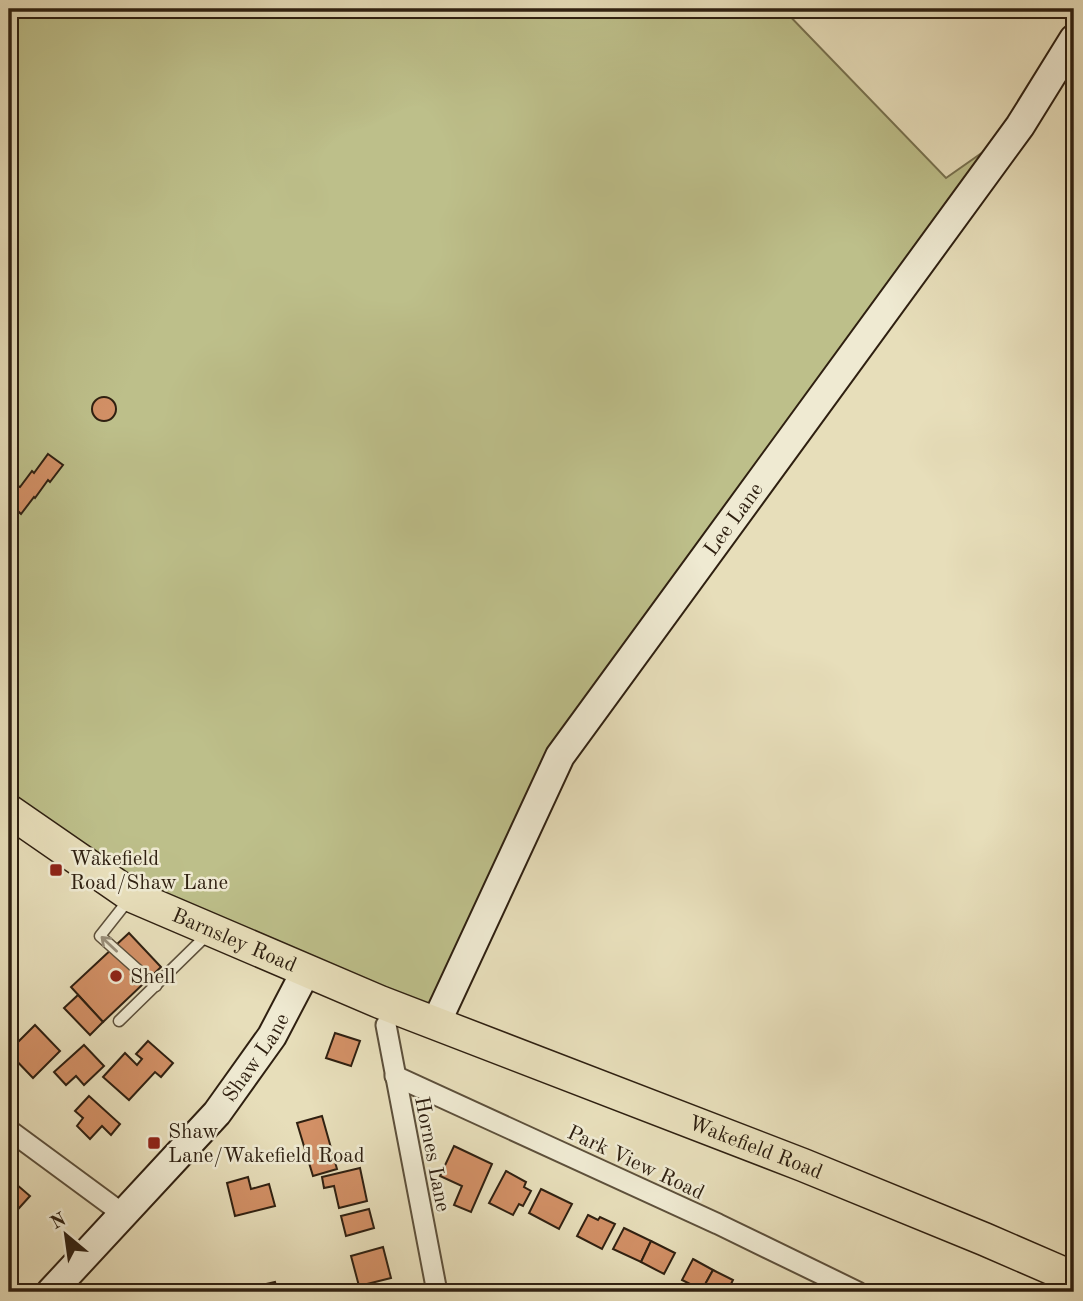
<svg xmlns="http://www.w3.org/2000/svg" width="1083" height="1301" viewBox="0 0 1083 1301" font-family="'Old Standard TT',serif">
<rect width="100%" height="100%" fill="#e7deba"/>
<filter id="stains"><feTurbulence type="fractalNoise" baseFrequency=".00286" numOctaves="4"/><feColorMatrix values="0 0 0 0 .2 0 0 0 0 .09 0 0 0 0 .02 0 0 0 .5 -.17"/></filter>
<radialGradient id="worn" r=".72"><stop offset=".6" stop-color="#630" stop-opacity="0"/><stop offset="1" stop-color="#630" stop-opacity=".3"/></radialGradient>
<polygon fill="#bdbf8a" stroke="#76704e" stroke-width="2" points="9,9 783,9 946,178 1020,126 560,756 436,1023 132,896 9,811"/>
<g fill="#d29066" stroke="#2f2011" stroke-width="2">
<circle cx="104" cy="409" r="12"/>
<polygon points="48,454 63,465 50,482 48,480 35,498 34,497 21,514 19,512 9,526 9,498 18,486 20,487 32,471 34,473"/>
<polygon points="129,933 161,967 103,1022 71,987"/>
<polygon points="78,995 103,1022 90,1035 64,1008"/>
<polygon points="35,1025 60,1051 33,1078 9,1053 9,1051"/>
<polygon points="335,1033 360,1041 351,1066 326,1058"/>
<polygon points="148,1041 173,1063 161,1077 155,1072 129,1100 103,1077 125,1053 137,1065 142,1059 136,1054"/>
<polygon points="84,1045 104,1066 84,1085 76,1076 66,1085 54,1072"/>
<polygon points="89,1096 120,1124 111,1135 102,1126 90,1139 77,1126 83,1118 75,1111"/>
<polygon points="322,1116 337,1169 313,1176 297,1123"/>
<polygon points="454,1146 492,1164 471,1212 454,1205 462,1186 440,1176"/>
<polygon points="360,1168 367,1201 339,1208 334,1186 324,1188 322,1177"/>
<polygon points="506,1171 526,1182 524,1187 531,1191 523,1206 519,1204 513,1215 489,1203"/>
<polygon points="248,1177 251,1189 269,1184 275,1206 235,1216 227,1183"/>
<polygon points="9,1178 30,1196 11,1217 9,1215"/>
<polygon points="541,1189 572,1204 559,1229 529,1213"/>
<polygon points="369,1209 374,1228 346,1236 341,1216"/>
<polygon points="588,1215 598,1220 600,1217 615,1224 602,1249 577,1236"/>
<polygon points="624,1228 651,1241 641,1262 613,1249"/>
<polygon points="651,1241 675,1253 664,1274 641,1262"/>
<polygon points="383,1247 391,1278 359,1286 351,1256"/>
<polygon points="693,1259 713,1270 702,1290 682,1280"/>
<polygon points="713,1270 733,1280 727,1292 705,1292 702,1290"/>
<polygon points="275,1282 278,1292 244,1292 244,1289"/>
</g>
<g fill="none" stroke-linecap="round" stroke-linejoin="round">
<defs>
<g id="service">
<polyline points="130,898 100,936 156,986"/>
<polyline points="119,1021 209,933"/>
</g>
<g id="minor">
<polyline points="386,1025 437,1292"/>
<polyline points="395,1076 718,1224 858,1292"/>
<polyline points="9,1130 123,1214"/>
</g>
<g id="secondary">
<path id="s1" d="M 436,1023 L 560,756 L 1020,126 L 1074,39"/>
<path id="s2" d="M 51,1292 L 217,1113 L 272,1036 L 306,971"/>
</g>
<g id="primary">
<path id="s3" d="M 9,811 L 132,896 L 380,1002 L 803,1165 L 984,1239 L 1074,1278"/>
</g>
</defs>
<use href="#service" stroke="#5d503b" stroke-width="13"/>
<use href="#minor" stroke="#5d503b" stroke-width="23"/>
<use href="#secondary" stroke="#2f2011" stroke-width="32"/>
<use href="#primary" stroke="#2f2011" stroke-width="35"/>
<use href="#service" stroke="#efead2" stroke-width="10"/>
<use href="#minor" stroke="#efead2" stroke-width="19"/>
<use href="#secondary" stroke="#efead2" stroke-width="28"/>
<use href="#primary" stroke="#e7deba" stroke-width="32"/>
</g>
<defs><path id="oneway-shaft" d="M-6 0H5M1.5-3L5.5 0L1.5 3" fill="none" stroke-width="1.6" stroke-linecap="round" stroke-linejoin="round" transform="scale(1.75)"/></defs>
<use stroke="#998f7b" href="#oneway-shaft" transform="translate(109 944) rotate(-137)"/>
<g fill="#8f2418" stroke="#efead2" stroke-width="2.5">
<rect x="49" y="863" width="14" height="14" rx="3.5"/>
<circle cx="116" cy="976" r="7"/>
<rect x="147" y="1136" width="14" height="14" rx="3.5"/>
</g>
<g text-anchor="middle" stroke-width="5" stroke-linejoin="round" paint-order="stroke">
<g font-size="21" fill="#2f2011" stroke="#efead2">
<text dy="7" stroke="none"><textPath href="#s1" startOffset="588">Lee Lane</textPath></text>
<text dy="7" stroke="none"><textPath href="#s3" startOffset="261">Barnsley Road</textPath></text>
<text dy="7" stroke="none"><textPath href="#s2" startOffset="312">Shaw Lane</textPath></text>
<text dy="7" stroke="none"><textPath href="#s3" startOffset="822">Wakefield Road</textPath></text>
<text transform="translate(433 1154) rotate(79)" y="7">Hornes Lane</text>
<text transform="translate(636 1162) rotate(25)" y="7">Park View Road</text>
</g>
<g font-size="21" fill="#2f2011" stroke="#efead2" text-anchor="start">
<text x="70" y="865">Wakefield<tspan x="70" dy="24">Road/Shaw Lane</tspan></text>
<text x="130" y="983">Shell</text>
<text x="168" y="1138">Shaw<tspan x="168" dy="24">Lane/Wakefield Road</tspan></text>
</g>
</g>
<rect width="1083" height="1301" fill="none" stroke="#e7deba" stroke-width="35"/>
<rect x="10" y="10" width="1062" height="1280" fill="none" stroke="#2f2011" stroke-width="3.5"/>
<rect x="18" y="18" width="1048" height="1266" fill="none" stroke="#2f2011" stroke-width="2"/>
<g transform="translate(66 1235) rotate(331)" stroke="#efead2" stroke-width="5" paint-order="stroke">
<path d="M0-5L12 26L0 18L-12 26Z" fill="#2f2011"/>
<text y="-10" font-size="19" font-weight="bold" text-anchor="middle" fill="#2f2011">N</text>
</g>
<rect width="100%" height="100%" filter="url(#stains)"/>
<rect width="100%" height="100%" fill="url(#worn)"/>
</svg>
